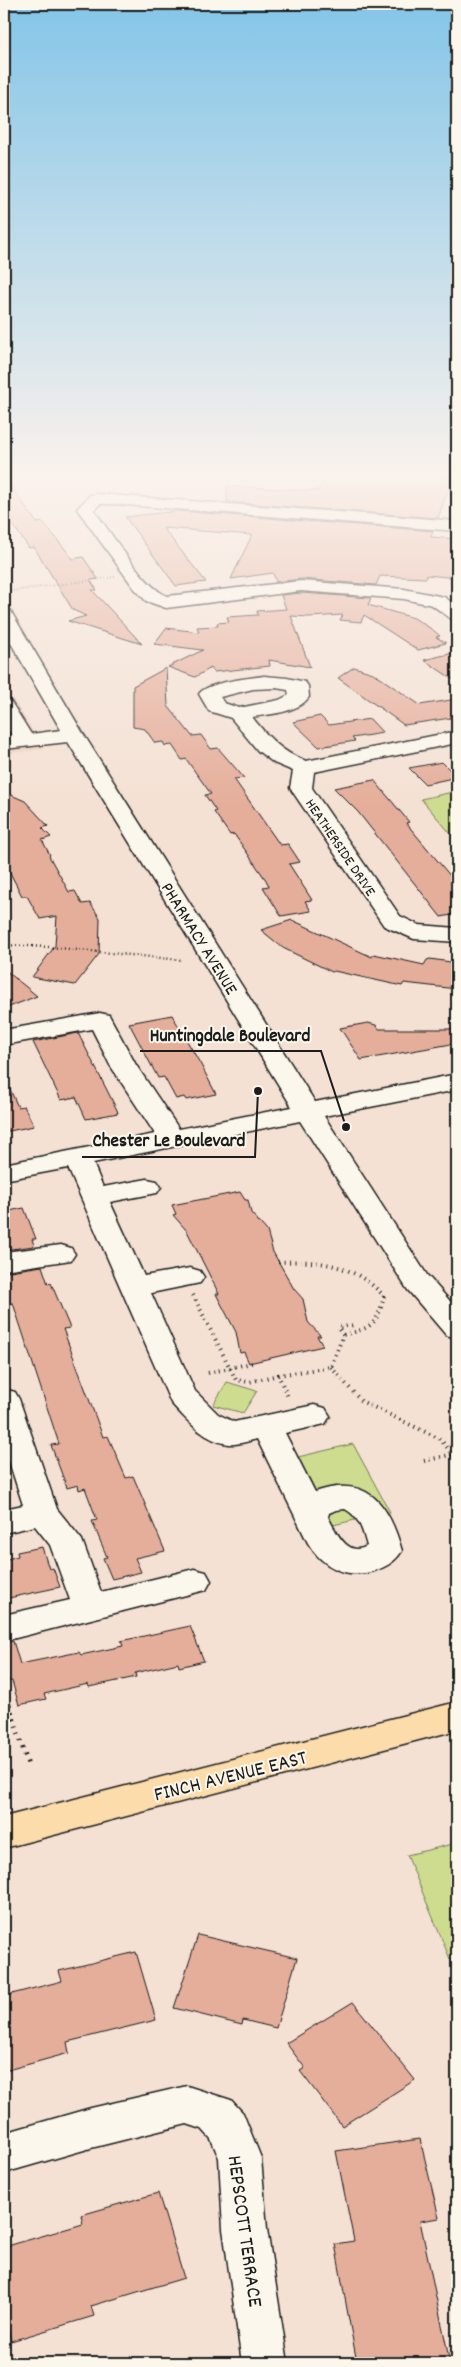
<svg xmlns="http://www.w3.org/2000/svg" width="461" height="2367" viewBox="0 0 461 2367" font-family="Dekko,sans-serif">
<rect width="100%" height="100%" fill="#f4e1d4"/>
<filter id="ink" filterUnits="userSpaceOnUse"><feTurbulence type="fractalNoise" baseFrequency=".02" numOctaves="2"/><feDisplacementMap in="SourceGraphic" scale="10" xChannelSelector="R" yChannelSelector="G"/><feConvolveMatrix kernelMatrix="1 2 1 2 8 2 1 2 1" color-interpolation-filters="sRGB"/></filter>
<g filter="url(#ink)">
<polygon fill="#f0d2c3" points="4,684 44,749 4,754"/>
<g fill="#cddc8f" stroke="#747c56">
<polygon points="457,791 457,841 421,799"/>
<polygon points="227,1382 257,1391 243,1413 213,1405"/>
<polygon points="353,1444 390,1512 333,1525 298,1457"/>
<polygon points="457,1843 457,1957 450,1959 407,1855"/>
</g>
<g fill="#e5ae9b" stroke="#1c1c1c">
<polygon points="327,473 428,473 452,479 438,518 227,502 227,486 318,491"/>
<polygon points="4,476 37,523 43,522 73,559 83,557 98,579 90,580 97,590 92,590 142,644 68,621 86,616 73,610 34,547 29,548 8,518 4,518"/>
<polygon points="178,511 433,531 431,537 457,539 457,578 427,575 426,578 380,576 376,585 301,579 276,582 273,573 231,579 252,535 163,528 206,582 176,586 125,517"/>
<polygon points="301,593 371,598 368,605 414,618 433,630 440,636 436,637 446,643 418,650 364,615 361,622 340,620 343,615 309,617 291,616 310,667 269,660 270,666 214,672 211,668 195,677 168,667 203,650 154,644 166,628 199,632 197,627 218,626 217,623 229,622 227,617 258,615 257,611 286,609 281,595"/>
<polygon points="457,652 457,682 424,660"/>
<polygon points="354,667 373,673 420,705 457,699 457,717 404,725 338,678"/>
<polygon points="166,668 168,706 192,736 201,735 211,749 218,748 244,778 234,779 280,845 288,844 300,862 289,864 312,900 305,901 311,911 281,916 263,887 269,886 266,880 234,834 230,835 214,812 216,811 205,795 211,794 186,759 182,760 172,745 165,746 163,742 155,743 145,729 133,727 133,686"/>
<polygon points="320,716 329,725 370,719 383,733 352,738 355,741 319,747 293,722"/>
<polygon points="442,762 457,777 425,784 409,768"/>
<polygon points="374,780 409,822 406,823 457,884 457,914 441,917 358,812 334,788"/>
<polygon points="4,792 25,801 48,826 42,828 51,837 42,840 50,855 49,856 69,892 75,891 82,904 90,903 100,918 99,954 75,985 32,977 55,946 57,916 40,919 27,896 22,896 4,861"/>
<polygon points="292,920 372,957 374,954 424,965 427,960 430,959 457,963 457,989 404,983 402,986 334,971 332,972 283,948 261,930"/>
<polygon points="4,969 37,996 4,1009"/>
<polygon points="172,1015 201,1065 216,1094 186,1100 184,1097 176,1099 164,1077 158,1078 129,1023"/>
<polygon points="368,1023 376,1025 379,1029 457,1029 457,1043 361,1060 340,1028"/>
<polygon points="78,1033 117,1110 118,1113 86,1119 76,1097 61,1100 33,1042"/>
<polygon points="4,1076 18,1107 24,1106 34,1126 4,1132"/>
<polygon points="240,1192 245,1200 248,1200 251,1213 267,1231 273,1252 294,1289 303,1299 308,1322 321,1336 317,1336 323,1346 249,1363 244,1352 240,1353 236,1332 216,1294 219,1294 187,1231 173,1215 176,1214 172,1205"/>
<polygon points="24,1208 36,1239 32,1239 34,1246 4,1250 4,1212"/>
<polygon points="42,1266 48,1284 51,1283 70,1328 63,1329 103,1437 108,1436 126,1478 133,1476 165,1551 135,1558 141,1572 112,1579 103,1558 107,1557 92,1521 97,1520 85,1488 79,1490 78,1485 67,1488 51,1445 59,1444 13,1303 4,1304 4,1272"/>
<polygon points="42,1547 49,1569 53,1568 60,1587 4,1599 4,1560 18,1556 17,1552"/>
<polygon points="190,1626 204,1661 179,1667 178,1663 135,1673 136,1677 89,1687 88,1684 44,1694 46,1699 19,1705 12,1681 7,1681 4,1669 4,1643 13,1641 20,1664 79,1652 81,1655 123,1646 121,1641"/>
<polygon points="198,1935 297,1958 276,2028 243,2020 242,2025 174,2008"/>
<polygon points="136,1952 156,2020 67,2042 69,2053 4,2071 4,1996 62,1981 59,1971"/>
<polygon points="353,2002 415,2080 342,2126 300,2071 305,2068 286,2043"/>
<polygon points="420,2139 439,2218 420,2221 450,2363 357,2363 335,2244 354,2241 336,2151"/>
<polygon points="158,2193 184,2278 91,2306 94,2316 11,2341 4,2311 4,2247 83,2224 81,2215"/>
</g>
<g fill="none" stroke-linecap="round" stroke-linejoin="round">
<defs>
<g id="minor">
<path d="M 96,494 L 457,521 L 457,531 L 113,504 L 100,504 L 94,510 C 110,531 145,588 167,596 L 301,581 L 404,589 L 444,597 L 457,606 L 457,620 L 450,618 L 432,605 L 404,599 L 301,591 L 166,608 L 146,601 L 134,588 L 77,509 L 90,495 Z"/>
<path d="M 4,609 L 11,611 L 13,615 L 84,735 L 315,1102 L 457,1074 L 457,1090 L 324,1116 L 427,1275 L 457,1309 L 457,1338 L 446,1335 L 407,1289 L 300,1121 L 93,1163 L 103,1187 L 147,1179 L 157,1181 L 161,1187 L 157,1193 L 110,1202 L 144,1276 L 190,1268 L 200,1271 L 204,1277 L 200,1283 L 151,1293 L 195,1391 L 218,1414 L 234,1422 L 314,1405 L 325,1408 L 330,1416 L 325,1424 L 285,1433 L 315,1492 C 368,1474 389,1504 402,1551 C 395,1562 386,1567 374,1571 C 347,1579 323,1568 308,1543 L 257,1439 C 249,1441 237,1445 229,1444 C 204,1441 187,1420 171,1403 L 68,1168 L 4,1180 L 4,1164 L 155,1134 L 110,1065 L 92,1029 L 4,1045 L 4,1030 L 100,1013 L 109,1015 L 136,1065 L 179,1129 L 292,1107 L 68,742 L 4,749 L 4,737 L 12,736 L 4,722 L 4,700 L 11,702 L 31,734 L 61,730 L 4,631 ZM 345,1509 C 360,1517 363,1532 367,1546 C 347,1558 336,1531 328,1517 L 329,1513 L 336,1510 Z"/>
<path d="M 264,676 L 287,678 L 305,682 L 308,686 L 309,697 C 298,713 270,714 252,717 C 268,737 281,752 306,761 L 457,731 L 457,743 L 314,772 L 312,788 L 400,916 L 419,925 L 457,928 L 457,942 L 414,939 L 384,926 L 290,788 L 293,771 L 274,763 L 258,751 L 231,718 L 209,711 L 199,694 C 207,682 250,678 264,676 ZM 276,688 L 288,690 L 289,695 L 279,700 L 239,708 L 224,703 L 220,697 L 253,689 Z"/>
<polygon points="61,1245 71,1248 75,1254 71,1260 4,1270 4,1252"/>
<polygon points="4,1389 15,1392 19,1399 57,1509 82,1540 101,1592 194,1569 206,1572 211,1581 206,1590 4,1641 4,1615 70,1600 50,1545 35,1526 4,1533 4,1509 23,1505 4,1446"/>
<polygon points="187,2086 231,2100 243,2113 261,2158 267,2229 288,2363 242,2363 223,2229 219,2158 211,2139 202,2129 187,2124 91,2148 4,2173 4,2133 91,2108"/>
</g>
<polygon id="major" points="457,1702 457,1730 4,1848 4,1817"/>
</defs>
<use href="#minor" stroke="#1c1c1c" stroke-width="3"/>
<use href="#major" stroke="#1c1c1c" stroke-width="3"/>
<polyline stroke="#1c1c1c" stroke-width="2" stroke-dasharray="0.5 2.5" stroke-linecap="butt" points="4,592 115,577"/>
<polyline stroke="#1c1c1c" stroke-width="2.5" stroke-dasharray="1 3" stroke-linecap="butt" points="4,945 49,947 182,960"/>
<g stroke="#1c1c1c" stroke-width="4" stroke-dasharray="1 4.5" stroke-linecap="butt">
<path d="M 278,1262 C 321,1260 353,1264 384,1296 C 377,1326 371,1328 343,1335 L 331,1367 L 278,1375"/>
<polyline points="193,1295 236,1380 249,1382 278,1375 289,1399"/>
<polyline points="343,1335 338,1328 354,1325"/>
<polyline points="331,1367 361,1401 440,1439 457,1459"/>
<polyline points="208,1373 256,1362"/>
<polyline points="424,1461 454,1454"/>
<polyline points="4,1686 8,1698"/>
</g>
<polyline stroke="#1c1c1c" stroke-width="4.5" stroke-dasharray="2 5.5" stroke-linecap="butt" points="7,1697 28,1765"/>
<use href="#minor" fill="#fbf7ec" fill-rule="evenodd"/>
<use href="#major" fill="#fddcac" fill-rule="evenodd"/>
</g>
</g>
<linearGradient id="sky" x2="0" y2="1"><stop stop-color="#84c5e8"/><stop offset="0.59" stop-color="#faf2ec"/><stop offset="1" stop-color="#faf2ec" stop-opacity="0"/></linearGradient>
<rect width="461" height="805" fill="url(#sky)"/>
<g text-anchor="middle" stroke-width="4" stroke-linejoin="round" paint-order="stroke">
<g font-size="15" fill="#1c1c1c" stroke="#fbf7ec">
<text transform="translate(341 847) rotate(56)" y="5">HEATHERSIDE DRIVE</text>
</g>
<g font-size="18" fill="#1c1c1c" stroke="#fbf7ec">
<text transform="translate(200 938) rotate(58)" y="6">PHARMACY AVENUE</text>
</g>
<g font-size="21" fill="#1c1c1c" stroke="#fbf7ec">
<text transform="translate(230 1775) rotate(-14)" y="7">FINCH AVENUE EAST</text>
<text transform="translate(246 2231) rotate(82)" y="7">HEPSCOTT TERRACE</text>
</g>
</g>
<path fill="none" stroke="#1c1c1c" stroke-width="2" d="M346 1127L321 1051H140M258 1091L255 1157H82"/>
<g fill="#1c1c1c" stroke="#fbf7ec" stroke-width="2">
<circle cx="346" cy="1127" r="5"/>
<circle cx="258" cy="1091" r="5"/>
</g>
<g font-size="19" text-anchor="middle" font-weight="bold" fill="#1c1c1c" stroke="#fbf7ec" stroke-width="4" stroke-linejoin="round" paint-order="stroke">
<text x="230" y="1041">Huntingdale Boulevard</text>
<text x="169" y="1146">Chester Le Boulevard</text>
</g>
<rect width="461" height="2367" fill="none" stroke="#fbf7ec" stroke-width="20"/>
<rect x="10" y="10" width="441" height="2347" fill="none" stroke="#1c1c1c" stroke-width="2" filter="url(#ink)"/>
</svg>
